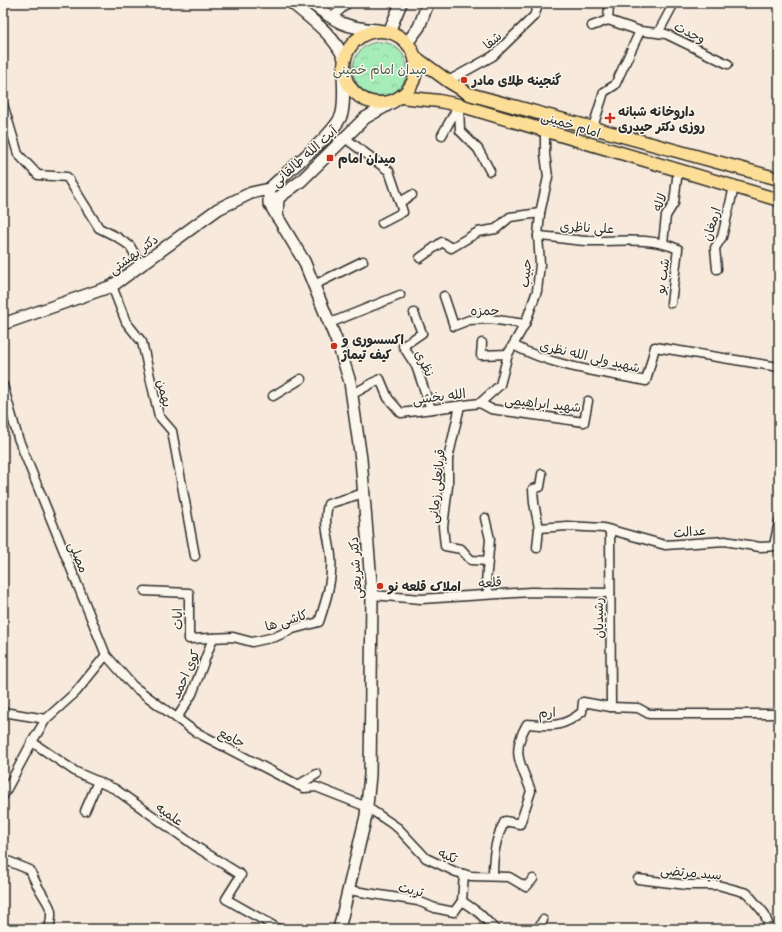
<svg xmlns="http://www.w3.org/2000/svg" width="782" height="932" viewBox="0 0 782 932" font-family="Mynerve,'Playpen Sans Arabic',sans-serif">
<defs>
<pattern id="park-crowns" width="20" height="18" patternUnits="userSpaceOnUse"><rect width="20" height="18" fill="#a5ecb9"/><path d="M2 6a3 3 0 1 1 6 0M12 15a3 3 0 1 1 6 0" fill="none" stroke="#8ecb9f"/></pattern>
</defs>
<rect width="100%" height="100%" fill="#f7e9db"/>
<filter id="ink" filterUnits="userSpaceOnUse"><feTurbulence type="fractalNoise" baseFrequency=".025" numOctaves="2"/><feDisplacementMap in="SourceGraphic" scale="8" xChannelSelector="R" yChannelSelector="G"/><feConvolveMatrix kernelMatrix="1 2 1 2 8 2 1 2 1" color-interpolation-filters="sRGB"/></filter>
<g filter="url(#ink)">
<circle fill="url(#park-crowns)" stroke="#688c72" cx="380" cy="69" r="27"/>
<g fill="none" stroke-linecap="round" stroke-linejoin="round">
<defs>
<g id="street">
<polyline points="606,3 609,5 608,20"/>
<polyline points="331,18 348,3"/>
<polyline points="592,26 608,20 640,31 666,34 728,64"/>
<polyline points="658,33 674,3"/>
<polyline points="448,81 493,56 534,16 539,3"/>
<polyline points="3,104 18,154 38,175 67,177 99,228 117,237 130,246 141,265"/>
<polyline points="459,105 460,131 478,149 490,171"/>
<polyline points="593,127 604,92 615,85 640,31"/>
<polyline points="442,135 459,105"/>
<polyline points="345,138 389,171 403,212 382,223"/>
<polyline points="400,202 412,195"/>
<path d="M 538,236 C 554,237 571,240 587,241 C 619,242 648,236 678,249 L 671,303"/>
<polyline points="663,243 666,216 674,203 678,170"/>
<polyline points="420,258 442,242 451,248 478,232 496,229 510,217 540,213"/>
<polyline points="717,269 715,248 722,237 734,187"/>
<polyline points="314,285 363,261"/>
<polyline points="112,286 126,322 142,342 159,416 172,431 195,556"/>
<polyline points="444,296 454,326 469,320 490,319 525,324"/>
<polyline points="414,313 422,333 403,346 416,366 431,409"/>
<polyline points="330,323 400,295"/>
<polyline points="482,343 481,355 508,354"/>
<path d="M 513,345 C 554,367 601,372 646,381 L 655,347 L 779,367"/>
<polyline points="3,385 18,438 106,655 133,686 194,731 298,785 304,788 316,787 367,807 398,828 426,858 456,872 471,876 509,877 526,887 533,879"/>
<polyline points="351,395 380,379 388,398 401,413 480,403"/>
<polyline points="273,396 301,379"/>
<polyline points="480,403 500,385 508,354 525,324 537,291 540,264 538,236 540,213 548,177 545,154 545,130"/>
<polyline points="480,403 491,409 584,422 588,401"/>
<polyline points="460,406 448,459 448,486 443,527 445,546 461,549 471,560 488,561"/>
<polyline points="542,474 540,487 533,489 534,503 539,528 567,526 604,528 665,545 725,541 760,547 779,546"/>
<polyline points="485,518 490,539 486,582 489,594"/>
<polyline points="610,530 611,707"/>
<polyline points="774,545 779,522"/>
<polyline points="537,548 539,528"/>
<path d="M 145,591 L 189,593 L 189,639 L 233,637 L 252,642 L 275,637 L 293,629 L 319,622 C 326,601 333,579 331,556 C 329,536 323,526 328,504 L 364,493"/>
<polyline points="372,595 421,599 531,592 610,593"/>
<polyline points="106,655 76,692 46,719 32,742 76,772 115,789 198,848 241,875 226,899 279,929"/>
<polyline points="3,712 46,719"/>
<polyline points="177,718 192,694 213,638"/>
<polyline points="298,785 317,774"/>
<polyline points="3,796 32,742"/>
<polyline points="85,811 98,781"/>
<path d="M 3,859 L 30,870 C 33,877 36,884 40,890 C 50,908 54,907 49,929"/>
<polyline points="464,874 462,901 479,913 495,929"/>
<path d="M 493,876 C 493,856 495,839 505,821 L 520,824 L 531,791 C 521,764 510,753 527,724 C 551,726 562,728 582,712 L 583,702 L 611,707 L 638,708 L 649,714 L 779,714"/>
<polyline points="638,879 687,885 718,885 747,893 764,913 770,929"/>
<polyline points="348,890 418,901 435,908 454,912 462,901"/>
<polyline points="538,929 543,920"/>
</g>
<g id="secondary">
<path d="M 292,3 C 312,20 333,34 344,58"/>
<path d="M 311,3 C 338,23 345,28 378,30"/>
<polyline points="389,32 401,3"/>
<polyline points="407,43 419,27 428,3"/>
<polyline points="277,217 278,198 301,181 365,118 395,101"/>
<polyline points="3,324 112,286 218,209 251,193 269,189"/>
<path d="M 339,929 L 366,816 L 370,775 L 372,595 L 361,459 L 350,382 L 339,347 L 304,261 L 269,203 L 269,189 C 285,173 338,132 342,113 C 345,100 343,83 343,69"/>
<polyline points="778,929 779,929"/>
</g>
<g id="primary">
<circle cx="380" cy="67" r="36"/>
<polyline points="415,57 448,81 469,94 779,179"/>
<polyline points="400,97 439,101 459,105 779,200"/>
</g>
</defs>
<use href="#street" stroke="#2b2b2b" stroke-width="11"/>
<use href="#secondary" stroke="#2b2b2b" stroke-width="14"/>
<use href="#primary" stroke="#2b2b2b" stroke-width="15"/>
<use href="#street" stroke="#fbf7ec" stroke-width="8"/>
<use href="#secondary" stroke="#fbf7ec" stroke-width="11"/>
<use href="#primary" stroke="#fcde96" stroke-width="12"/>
</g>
</g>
<g fill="#c8321e" stroke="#fbf7ec" stroke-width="1.5">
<circle cx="464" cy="80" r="4"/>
<path d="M608 112h4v4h4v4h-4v4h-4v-4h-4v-4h4z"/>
<rect x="326" y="154" width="8" height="8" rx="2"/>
<circle cx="334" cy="346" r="4"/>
<circle cx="380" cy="586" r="4"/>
</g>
<g text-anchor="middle" stroke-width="3" stroke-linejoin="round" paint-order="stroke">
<g font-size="13" fill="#2b2b2b" stroke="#fbf7ec">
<text transform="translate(690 32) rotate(26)" y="5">وحدت</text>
<text transform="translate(492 40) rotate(-41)" y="5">شفا</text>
<text transform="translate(571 124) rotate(17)" y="5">امام خمینی</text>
<text transform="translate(304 156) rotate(-42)" y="5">آیت الله طالقانی</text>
<text transform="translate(659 202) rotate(-70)" y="5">لاله</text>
<text transform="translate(711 224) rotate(-72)" y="5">ارمغان</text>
<text transform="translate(587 227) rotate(3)" y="5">علی ناظری</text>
<text transform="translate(133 254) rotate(-36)" y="5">دکتر بهشتی</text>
<text transform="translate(525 273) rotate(-84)" y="5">حبیب</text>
<text transform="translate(662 276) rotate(-82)" y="5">شب بو</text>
<text transform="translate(485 310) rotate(-1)" y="5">حمزه</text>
<text transform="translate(590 356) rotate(13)" y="5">شهید ولی الله نظری</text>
<text transform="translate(425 363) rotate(64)" y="5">نظری</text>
<text transform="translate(165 393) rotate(76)" y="5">بهمن</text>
<text transform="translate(439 396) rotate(-7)" y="5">الله بخشی</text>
<text transform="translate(543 403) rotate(6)" y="5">شهید ابراهیمی</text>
<text transform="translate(436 486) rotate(-84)" y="5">قربانعلی زمانی</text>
<text transform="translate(690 531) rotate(-5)" y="5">عدالت</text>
<text transform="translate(79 557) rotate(68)" y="5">مصلی</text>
<text transform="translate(355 568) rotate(-94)" y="5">دکتر شریعتی</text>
<text transform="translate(490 582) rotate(-5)" y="5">قلعه</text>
<text transform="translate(598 618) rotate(-91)" y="5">رشیدیان</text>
<text transform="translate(177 619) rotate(-91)" y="5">ایات</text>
<text transform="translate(286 620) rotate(-17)" y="5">کاشی ها</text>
<text transform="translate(185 674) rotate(-66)" y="5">کوی احمد</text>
<text transform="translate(547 712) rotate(-2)" y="5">ارم</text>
<text transform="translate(232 737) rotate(27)" y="5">جامع</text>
<text transform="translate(170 814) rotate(35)" y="5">علمیه</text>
<text transform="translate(448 855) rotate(24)" y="5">تکیه</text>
<text transform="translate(691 872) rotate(5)" y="5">سید مرتضی</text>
<text transform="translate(411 889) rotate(13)" y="5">تربت</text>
</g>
<g font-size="13" fill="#4a5b4e" stroke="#fbf7ec">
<text x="380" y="74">میدان امام خمینی</text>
</g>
<g font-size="13" font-weight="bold" fill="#2b2b2b" stroke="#fbf7ec" text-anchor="start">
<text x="472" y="85">گنجینه طلای مادر</text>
<text x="618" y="116">داروخانه شبانه<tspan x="618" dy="15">روزی دکتر حیدری</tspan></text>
<text x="338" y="163">میدان امام</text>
<text x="342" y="344">اکسسوری و<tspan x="342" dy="15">کیف تیماژ</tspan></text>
<text x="388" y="591">املاک قلعه نو</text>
</g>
</g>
<rect width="782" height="932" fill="none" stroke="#fbf7ec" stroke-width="16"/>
<rect x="8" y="8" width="766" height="916" fill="none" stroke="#2b2b2b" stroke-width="1.5" filter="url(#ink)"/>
</svg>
